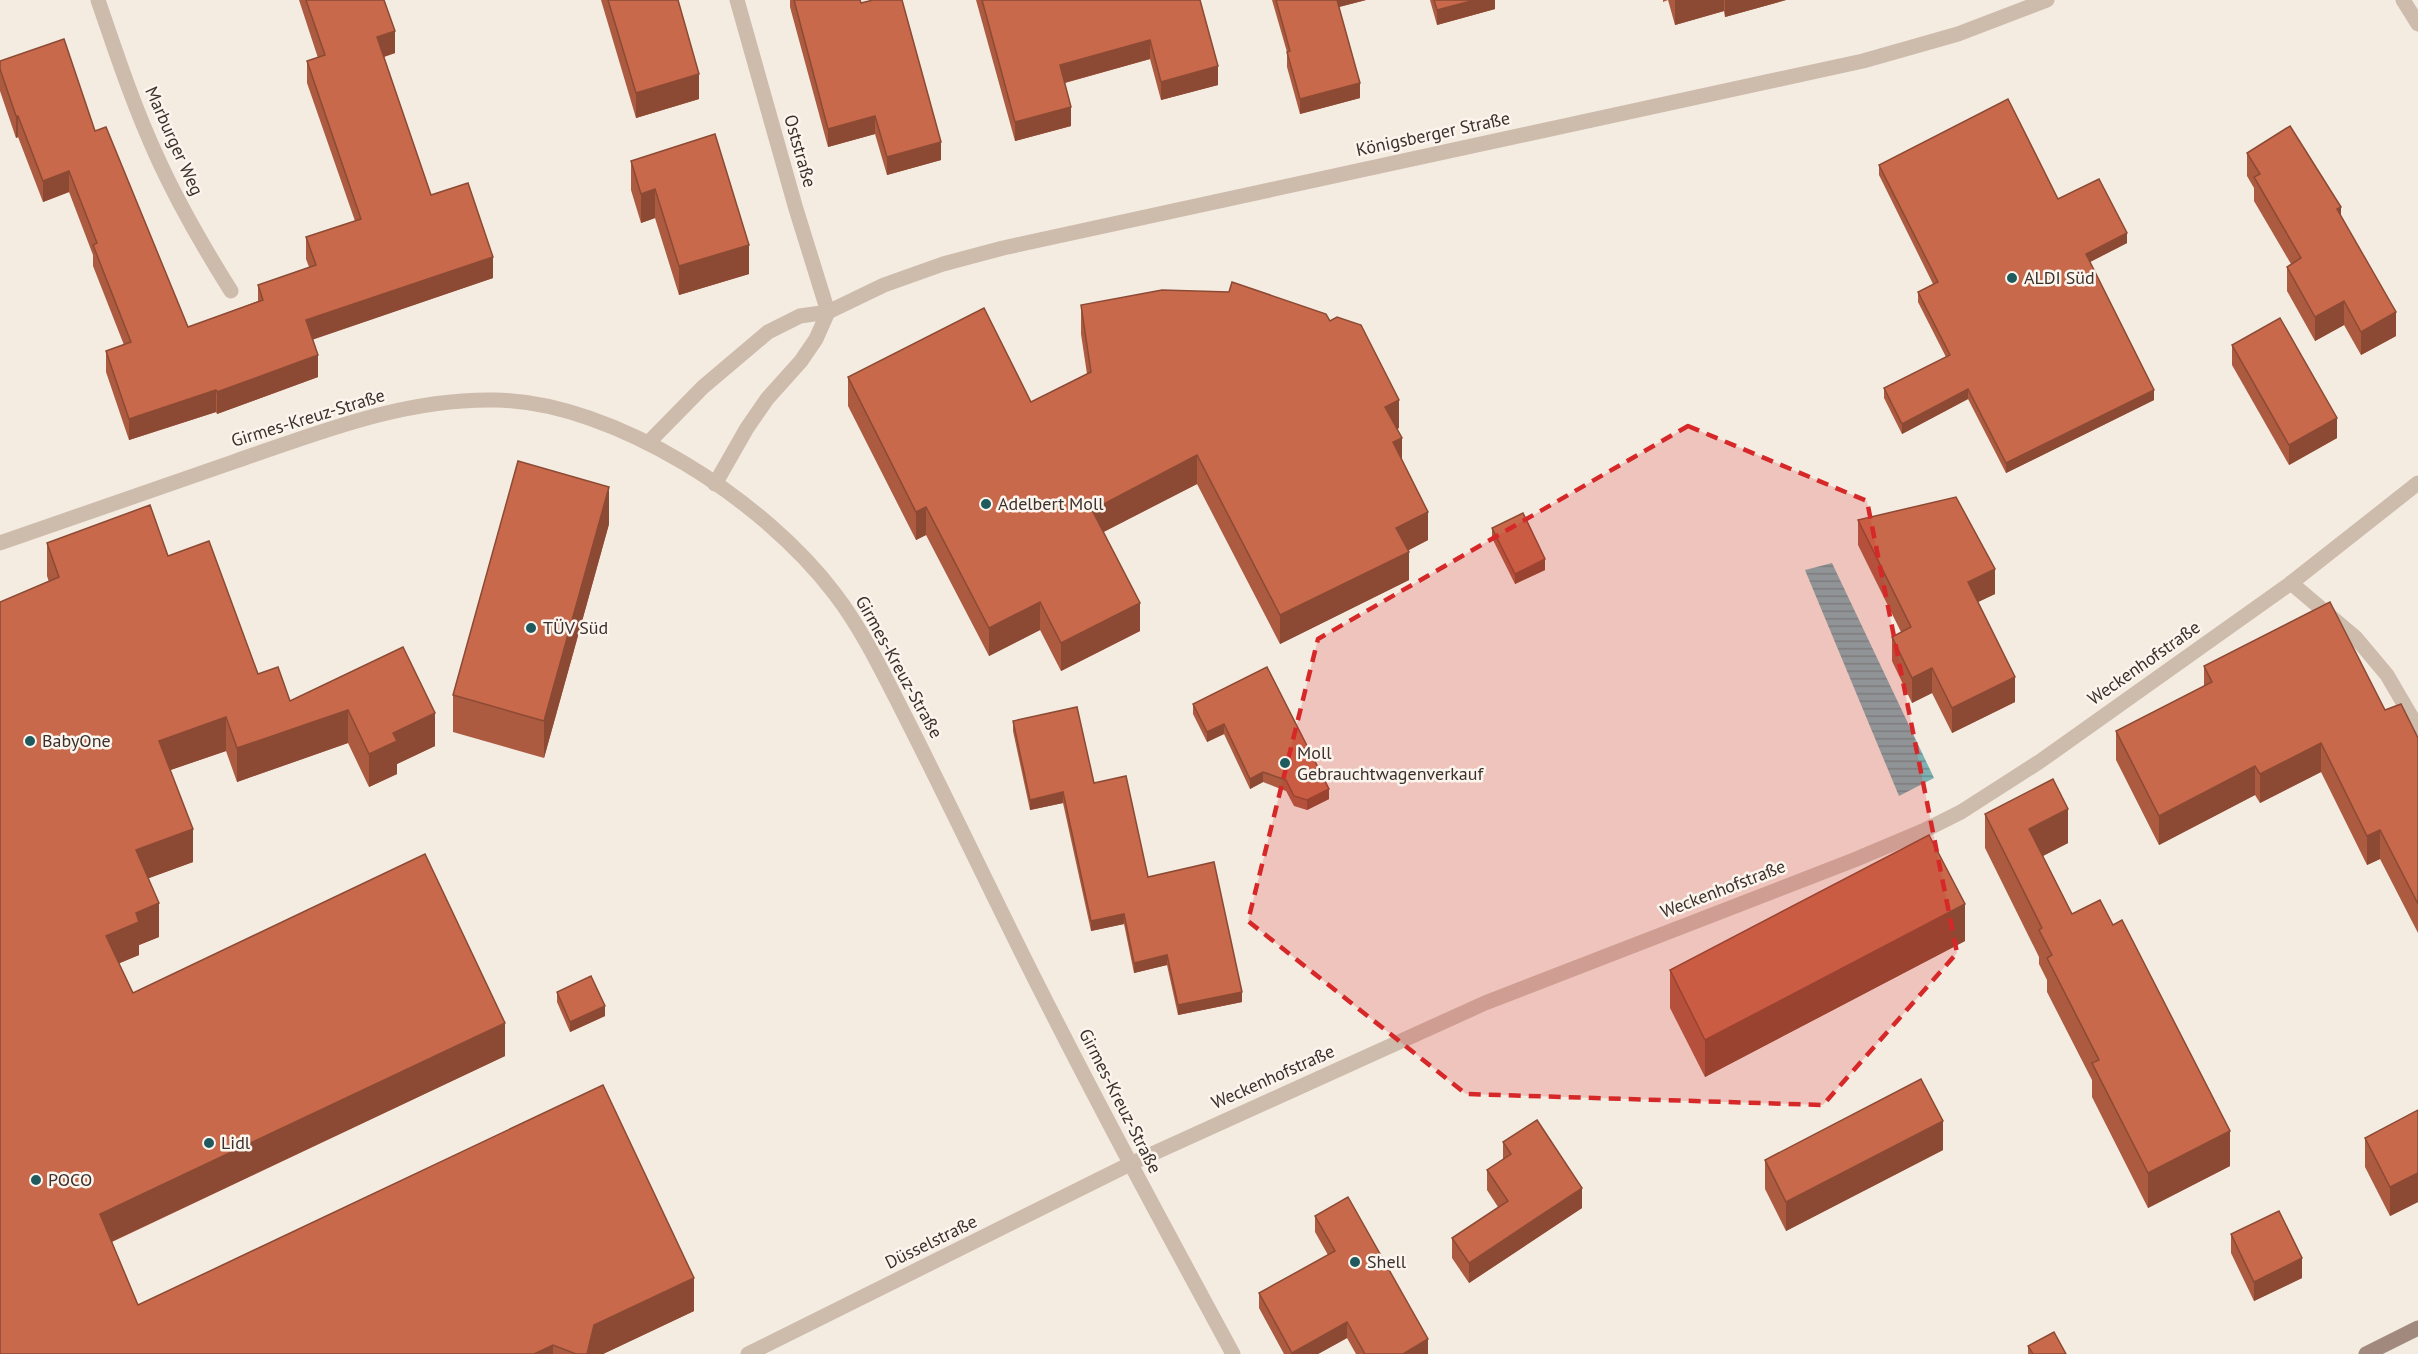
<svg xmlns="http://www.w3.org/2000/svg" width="2418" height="1354" viewBox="0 0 2418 1354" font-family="'PT Sans',sans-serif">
<defs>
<pattern id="water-rules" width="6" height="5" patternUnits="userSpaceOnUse" patternTransform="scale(1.5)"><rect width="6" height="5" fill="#7fb0b2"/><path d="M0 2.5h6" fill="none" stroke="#699091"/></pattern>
</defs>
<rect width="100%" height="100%" fill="#f4ebe1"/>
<polygon fill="url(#water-rules)" points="1832,563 1934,778 1899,796 1805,570"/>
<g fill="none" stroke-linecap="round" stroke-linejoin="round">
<g stroke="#cdbbac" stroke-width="15">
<path d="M 98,0 C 116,53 134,107 158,159 C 179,205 204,248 231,291"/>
<polyline points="737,0 796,209 828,312"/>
<polyline points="2403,0 2418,24"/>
<polyline points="648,443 703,387 768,332 800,316 828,312 884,285 943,264 1003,248 1863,61 1958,34 2047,0"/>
<polyline points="715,484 747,428 767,399 801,361 816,339 828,312"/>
<polyline points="2291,583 2356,638 2387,675 2418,728"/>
<polyline points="748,1354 1130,1164 1485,1003 1854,860 1923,831 1961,812 2039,762 2291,583 2418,483"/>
</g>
<path stroke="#cdbbac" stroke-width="15" d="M 0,543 C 79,515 158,488 236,461 C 320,432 405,398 496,400 C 615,402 765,501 835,594 C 864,632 885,677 906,718 C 940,785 972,852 1005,919 C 1077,1066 1155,1210 1233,1354"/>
<polyline stroke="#a18a7d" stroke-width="15" points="2366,1354 2418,1328"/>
</g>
<g fill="#ac5a40">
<polygon points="299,0 384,0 395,53 384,57 431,195 493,278 313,339 318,377 217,414 216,412 129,440 106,372 106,351 124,345 93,266 93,255 69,192 43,202 18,137 16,138 0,91 0,61 95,131 188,327 258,301 258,285 309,267 306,259 306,237 355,221 307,83 307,61 318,58"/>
<polygon points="601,0 678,0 699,99 636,118"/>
<polygon points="790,0 860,0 941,160 887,175 875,134 828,147 790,7"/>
<polygon points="976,0 1200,0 1218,85 1161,100 1150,59 1065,83 1071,126 1015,141"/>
<polygon points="1272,0 1366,0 1339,7 1360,98 1300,114 1287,67 1287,52"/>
<polygon points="1430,0 1495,0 1495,9 1437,25"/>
<polygon points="1663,0 1786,0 1725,17 1724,11 1675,25 1668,0 1663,2"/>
<polygon points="2247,153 2341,216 2396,336 2361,355 2344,325 2315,341 2287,291 2287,267 2291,264 2254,201 2254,188 2247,176"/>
<polygon points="631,161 749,274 679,295 655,218 641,223 631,190"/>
<polygon points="1879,165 2058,199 2127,243 2090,262 2154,400 2006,473 1968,399 1902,434 1884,398 1884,388 1946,357 1918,302 1918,292 1933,284 1879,175"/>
<polygon points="1081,305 1330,321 1399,428 1397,429 1402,460 1428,540 1408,550 1409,580 1280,644 1197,484 1103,532 1140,631 1061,671 1040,630 989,656 926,535 916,540 848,406 848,377 1031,402 1087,374 1081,334"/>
<polygon points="2232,345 2337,438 2289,465 2232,365"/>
<polygon points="1858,520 1995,594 1977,602 2015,702 1952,733 1932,693 1912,703 1892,661 1892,637 1901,632 1858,545"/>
<polygon points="609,524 544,758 453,732 453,695"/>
<polygon points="1492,528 1545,570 1515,584 1492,538"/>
<polygon points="47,543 168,556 258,674 290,701 403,647 435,746 397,764 397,774 369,787 348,743 237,782 226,751 170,770 193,862 148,878 159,937 139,945 139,955 119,963 133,993 505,1056 112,1242 138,1305 694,1311 603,1354 0,1354 49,582 47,576"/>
<polygon points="2204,666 2385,710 2418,738 2418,933 2380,859 2367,865 2321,772 2260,803 2255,795 2159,845 2116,760 2116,731 2204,686"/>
<polygon points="1267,667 1329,799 1307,810 1294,806 1286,791 1263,782 1250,789 1224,734 1207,742 1193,714 1193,704"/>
<polygon points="1013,721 1094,783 1148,877 1242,1002 1178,1015 1167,965 1134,973 1124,924 1091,931 1063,803 1030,810 1013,731"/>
<polygon points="1985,814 2068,843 2043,856 2072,914 2230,1166 2148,1208 2092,1097 2092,1080 2047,992 2047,980 2039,964 2039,957 1985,848"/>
<polygon points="1965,941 1705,1077 1670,1008 1670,970"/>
<polygon points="557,992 605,1016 570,1032 557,1002"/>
<polygon points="2418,1110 2418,1202 2390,1216 2365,1167 2365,1138"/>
<polygon points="1503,1142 1582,1208 1469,1283 1452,1258 1452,1238 1498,1207 1487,1190 1487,1170 1503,1160"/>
<polygon points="1943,1150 1786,1231 1765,1189 1765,1160"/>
<polygon points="1315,1216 1428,1354 1356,1354 1347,1338 1318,1354 1284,1354 1259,1308 1259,1293 1328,1255 1315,1232"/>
<polygon points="2231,1234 2302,1278 2254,1301 2231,1253"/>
<polygon points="2028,1346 2066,1354 2028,1354"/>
</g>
<g fill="#8c4a34">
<polygon points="1335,0 1366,0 1335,8"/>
<polygon points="1475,0 1495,0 1495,9 1437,25 1437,10"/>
<polygon points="1675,0 1724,0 1724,11 1675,25"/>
<polygon points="1725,0 1786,0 1725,17"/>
<polygon points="395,31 395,53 377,59 377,37"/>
<polygon points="1150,40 1150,59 1060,84 1060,65"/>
<polygon points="1218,66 1218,85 1161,100 1161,82"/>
<polygon points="699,74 699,99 636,118 636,93"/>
<polygon points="1360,83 1360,98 1300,114 1300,99"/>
<polygon points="1071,107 1071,126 1015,141 1015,122"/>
<polygon points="16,116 18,116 18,137 16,138"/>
<polygon points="875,116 875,134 828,147 828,129"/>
<polygon points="941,142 941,160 887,175 887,157"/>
<polygon points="69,171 69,192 43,202 43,181"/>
<polygon points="655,189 655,218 641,223 641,194"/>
<polygon points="2341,207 2341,231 2337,209"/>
<polygon points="2127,233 2127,243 2086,264 2086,254"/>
<polygon points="749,245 749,274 679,295 679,266"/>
<polygon points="493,257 493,278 306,342 306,320"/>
<polygon points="2344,301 2344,325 2315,341 2315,317"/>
<polygon points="2396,312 2396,336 2361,355 2361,332"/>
<polygon points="318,355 318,377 217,414 217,392"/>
<polygon points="1968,389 1968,399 1902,434 1902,424"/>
<polygon points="216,390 216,412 129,440 129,419"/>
<polygon points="2154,390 2154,400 2006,473 2006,463"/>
<polygon points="1399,400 1399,428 1385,436 1385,407"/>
<polygon points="2337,418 2337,438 2289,465 2289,445"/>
<polygon points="1402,438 1402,467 1393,442"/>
<polygon points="1197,455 1197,484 1092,538 1092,510"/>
<polygon points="609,487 609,524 544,758 544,721"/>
<polygon points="926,507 926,535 916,540 916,512"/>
<polygon points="1428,512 1428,540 1396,557 1396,528"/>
<polygon points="1409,552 1409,580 1280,644 1280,615"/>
<polygon points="1545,559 1545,570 1515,584 1515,574"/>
<polygon points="1995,569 1995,594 1968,607 1968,582"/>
<polygon points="1040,602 1040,630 989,656 989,628"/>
<polygon points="1140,603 1140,631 1061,671 1061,643"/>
<polygon points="1932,668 1932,693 1912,703 1912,678"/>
<polygon points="2015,677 2015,702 1952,733 1952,708"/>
<polygon points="348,710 348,743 237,782 237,748"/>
<polygon points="435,713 435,746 397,764 397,774 369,787 369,754 393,733"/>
<polygon points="226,717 226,751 159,774 159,741"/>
<polygon points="1224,724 1224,734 1207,742 1207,732"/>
<polygon points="2321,743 2321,772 2260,803 2260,774"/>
<polygon points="2255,766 2255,795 2159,845 2159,816"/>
<polygon points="1263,772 1263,782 1250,789 1250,779"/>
<polygon points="1329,789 1329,799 1307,810 1307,800"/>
<polygon points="1063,792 1063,803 1030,810 1030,800"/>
<polygon points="2068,809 2068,843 2029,863 2029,829"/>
<polygon points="193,829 193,862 136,883 136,850"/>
<polygon points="2380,830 2380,859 2367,865 2367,836"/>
<polygon points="159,903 159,937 139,945 139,955 106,969 106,936 136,913"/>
<polygon points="1965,904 1965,941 1705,1077 1705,1040"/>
<polygon points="1124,914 1124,924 1091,931 1091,921"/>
<polygon points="1167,955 1167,965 1134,973 1134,963"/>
<polygon points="1242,992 1242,1002 1178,1015 1178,1005"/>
<polygon points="605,1006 605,1016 570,1032 570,1022"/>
<polygon points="505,1023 505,1056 100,1247 100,1214"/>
<polygon points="1943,1121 1943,1150 1786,1231 1786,1202"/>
<polygon points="2230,1131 2230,1166 2148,1208 2148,1173"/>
<polygon points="2418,1173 2418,1202 2390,1216 2390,1187"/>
<polygon points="1582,1188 1582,1208 1469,1283 1469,1263"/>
<polygon points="2302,1258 2302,1278 2254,1301 2254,1282"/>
<polygon points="694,1278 694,1311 603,1354 587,1354 594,1325"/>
<polygon points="1347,1322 1347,1338 1318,1354 1292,1354 1292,1353"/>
<polygon points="1428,1339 1428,1354 1403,1354"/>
<polygon points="553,1345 553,1354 534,1354"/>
</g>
<g fill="#c8694b" stroke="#8c4a34" stroke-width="1.5">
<polygon points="306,0 384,0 395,31 377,37 431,195 468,183 493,257 306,320 318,355 217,392 216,390 129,419 106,351 131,342 93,245 97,243 69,171 43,181 18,116 16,116 0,69 0,61 64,39 95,131 106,127 188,327 263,300 258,285 316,265 306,237 361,219 307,61 325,55"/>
<polygon points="608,0 678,0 699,74 636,93"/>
<polygon points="794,0 860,0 861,3 873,0 902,0 941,142 887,157 875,116 828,129"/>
<polygon points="982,0 1200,0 1218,66 1161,82 1150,40 1060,65 1071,107 1015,122"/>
<polygon points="1276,0 1337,0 1360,83 1300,99 1287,52 1290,51"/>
<polygon points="1434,0 1475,0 1437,10"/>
<polygon points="2008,99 2058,199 2099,179 2127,233 2086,254 2154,390 2006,463 1968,389 1902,424 1884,388 1950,355 1918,292 1938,282 1879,165"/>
<polygon points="2290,126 2341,207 2337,209 2396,312 2361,332 2344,301 2315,317 2287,267 2301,258 2254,177 2260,174 2247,153"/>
<polygon points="715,134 749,245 679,266 655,189 641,194 631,161"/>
<polygon points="1232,282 1326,314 1330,321 1337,317 1361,325 1399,400 1385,407 1402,438 1393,442 1428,512 1396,528 1409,552 1280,615 1197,455 1092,510 1140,603 1061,643 1040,602 989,628 926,507 916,512 848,377 984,308 1031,402 1091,372 1081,305 1162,290 1229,292"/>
<polygon points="2280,318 2337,418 2289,445 2232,345"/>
<polygon points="518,461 609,487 544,721 453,695"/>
<polygon points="1956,497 1995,569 1968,582 2015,677 1952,708 1932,668 1912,678 1892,637 1911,627 1858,520"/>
<polygon points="150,505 168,556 209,541 258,674 278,667 290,701 403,647 435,713 393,733 397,741 369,754 348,710 237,748 226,717 159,741 193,829 136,850 159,903 136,913 139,922 106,936 133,993 425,854 505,1023 100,1214 138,1305 603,1085 694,1278 594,1325 587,1354 576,1354 553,1345 534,1354 0,1354 0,602 59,577 47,543"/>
<polygon points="1523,513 1545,559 1515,574 1492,528"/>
<polygon points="2330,602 2385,710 2401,704 2418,738 2418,904 2380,830 2367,836 2321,743 2260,774 2255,766 2159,816 2116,731 2212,682 2204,666"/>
<polygon points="1267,667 1329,789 1307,800 1294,796 1286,780 1263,772 1250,779 1224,724 1207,732 1193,704"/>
<polygon points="1077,707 1094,783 1126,776 1148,877 1214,862 1242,992 1178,1005 1167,955 1134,963 1124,914 1091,921 1063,792 1030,800 1013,721"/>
<polygon points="2053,779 2068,809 2029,829 2072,914 2100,900 2113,925 2122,920 2230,1131 2148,1173 2092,1063 2099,1060 2047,958 2052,955 2039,930 2042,928 1985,814"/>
<polygon points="1929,835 1965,904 1705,1040 1670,970"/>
<polygon points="591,976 605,1006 570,1022 557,992"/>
<polygon points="1921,1079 1943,1121 1786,1202 1765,1160"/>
<polygon points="2418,1110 2418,1173 2390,1187 2365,1138"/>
<polygon points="1537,1120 1582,1188 1469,1263 1452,1238 1508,1201 1487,1170 1511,1154 1503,1142"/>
<polygon points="1348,1197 1428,1339 1403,1354 1365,1354 1347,1322 1292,1353 1259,1293 1335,1251 1315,1216"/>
<polygon points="2279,1211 2302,1258 2254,1282 2231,1234"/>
<polygon points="2054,1332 2066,1354 2033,1354 2028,1346"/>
</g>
<path fill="#d62828" fill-opacity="0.2" stroke="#d62828" stroke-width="4.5" stroke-dasharray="12 8" stroke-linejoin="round" d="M 1688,426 L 1867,501 L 1957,953 L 1823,1105 L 1466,1094 L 1248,921 L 1318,639 Z"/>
<g fill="#1f5a5e" stroke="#fbf5ee" stroke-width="2">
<circle cx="2012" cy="278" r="6"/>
<circle cx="986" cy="504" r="6"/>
<circle cx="531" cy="628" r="6"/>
<circle cx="30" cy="741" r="6"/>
<circle cx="1285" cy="763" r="6"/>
<circle cx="209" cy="1143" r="6"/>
<circle cx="36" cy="1180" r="6"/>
<circle cx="1355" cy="1262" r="6"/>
</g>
<g text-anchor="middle" stroke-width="5" stroke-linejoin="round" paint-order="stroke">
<g font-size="18" fill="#3b302b" stroke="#fbf5ee">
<text transform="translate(1433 134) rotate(-12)" y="6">Königsberger Straße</text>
<text transform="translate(174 141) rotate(66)" y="6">Marburger Weg</text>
<text transform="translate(800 151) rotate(74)" y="6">Oststraße</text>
<text transform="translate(308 418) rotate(-17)" y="6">Girmes-Kreuz-Straße</text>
<text transform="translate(2144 663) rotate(-35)" y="6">Weckenhofstraße</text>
<text transform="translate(899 667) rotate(61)" y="6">Girmes-Kreuz-Straße</text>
<text transform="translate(1723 889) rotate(-21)" y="6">Weckenhofstraße</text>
<text transform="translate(1273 1077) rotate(-24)" y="6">Weckenhofstraße</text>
<text transform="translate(1120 1101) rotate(63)" y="6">Girmes-Kreuz-Straße</text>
<text transform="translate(931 1242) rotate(-26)" y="6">Düsselstraße</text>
</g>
<g font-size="18" fill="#3b302b" stroke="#fbf5ee" text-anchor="start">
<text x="2024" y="284">ALDI Süd</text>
<text x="998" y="510">Adelbert Moll</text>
<text x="543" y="634">TÜV Süd</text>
<text x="42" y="747">BabyOne</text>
<text x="1297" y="759">Moll<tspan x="1297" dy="21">Gebrauchtwagenverkauf</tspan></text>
<text x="221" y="1149">Lidl</text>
<text x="48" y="1186">POCO</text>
<text x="1367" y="1268">Shell</text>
</g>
</g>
</svg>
